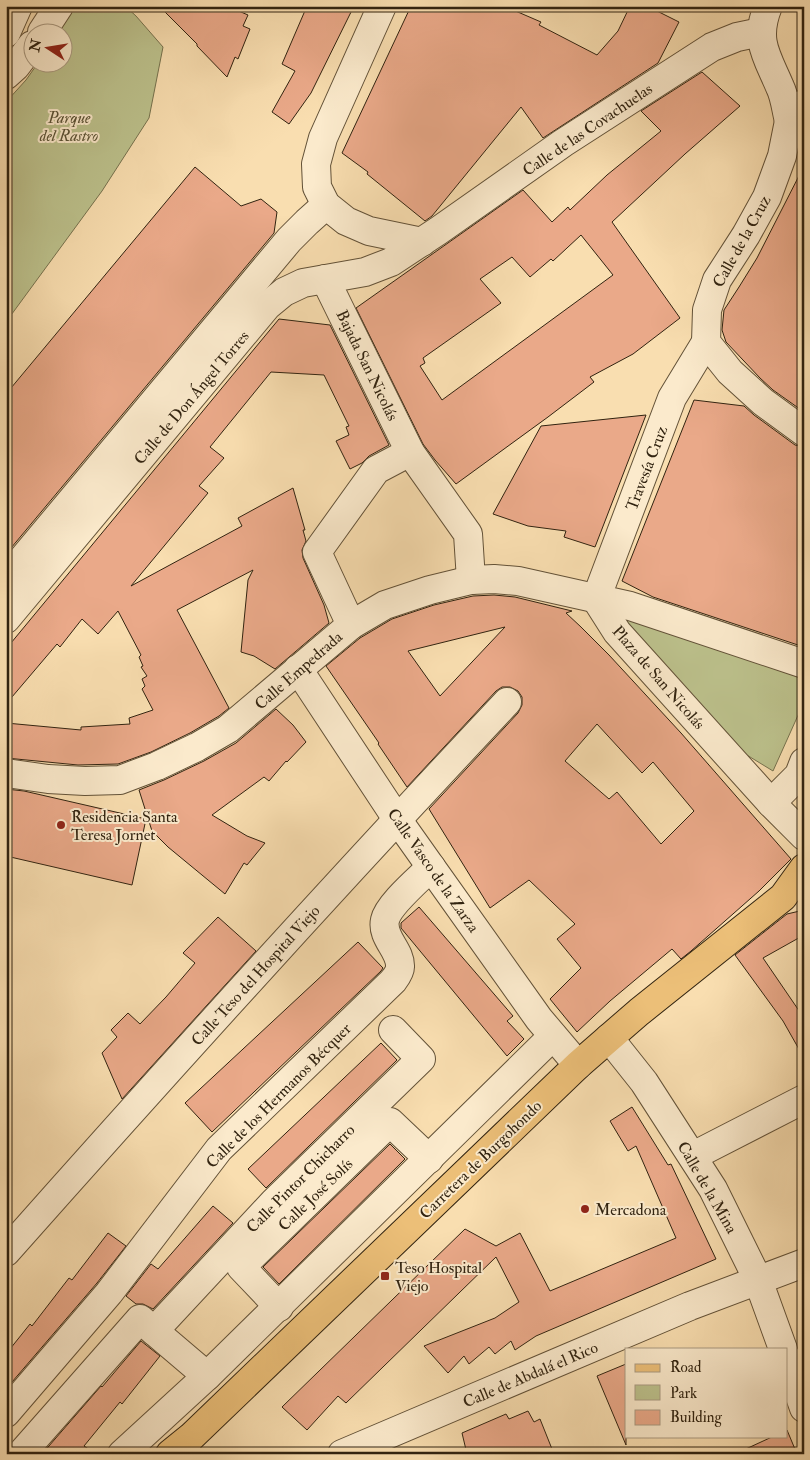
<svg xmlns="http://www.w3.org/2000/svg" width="810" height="1460" viewBox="0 0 810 1460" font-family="'IM FELL Double Pica',serif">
<rect width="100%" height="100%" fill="#f9deb0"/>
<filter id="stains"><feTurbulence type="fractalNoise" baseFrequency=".004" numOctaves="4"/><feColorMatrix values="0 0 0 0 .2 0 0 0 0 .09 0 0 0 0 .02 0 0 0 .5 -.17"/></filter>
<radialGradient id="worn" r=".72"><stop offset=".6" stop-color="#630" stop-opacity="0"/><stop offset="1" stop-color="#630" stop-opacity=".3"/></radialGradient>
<g fill="#bcc18c" stroke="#76724e">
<polygon points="75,6 125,6 136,16 163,47 149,118 102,191 6,322 6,102 26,80 38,63 62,62 62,32 58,32"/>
<polygon points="620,614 804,679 804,702 773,771 737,749"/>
</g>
<g fill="#eaa989" stroke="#312310" fill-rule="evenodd">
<polygon points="159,6 227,6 248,15 243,26 250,29 238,59 235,57 227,77 197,46 197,44"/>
<polygon points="307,6 354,6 311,93 289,124 272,112 295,71 282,64"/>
<polygon points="411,6 504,6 541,22 539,25 597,55 618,31 630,6 647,6 679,22 658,63 543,138 521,107 432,216 425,221 367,174 368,172 342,153"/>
<path d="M 702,72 L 740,106 L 685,154 L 612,222 L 680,318 L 633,354 L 590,377 L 594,382 L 548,417 L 456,484 L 435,460 L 423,444 L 356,308 L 523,190 L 552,222 L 568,207 L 570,210 L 607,175 L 661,131 L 641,111 ZM 581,235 L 613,275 L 442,400 L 420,366 L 425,363 L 423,358 L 501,303 L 480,279 L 512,257 L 530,277 L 551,259 L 553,261 Z"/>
<polygon points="804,166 804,412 773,390 760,378 726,342 722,330 724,310 739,287 757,258"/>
<polygon points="195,167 241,206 261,199 277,212 274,233 6,554 6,394"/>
<polygon points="279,319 330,325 389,445 369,456 362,463 350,469 336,441 349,435 346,427 349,426 324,375 271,372 210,447 224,458 199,486 208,493 131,586 242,526 238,518 293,488 305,530 303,530 306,541 302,550 303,558 324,605 329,623 275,669 254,656 241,652 248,580 253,570 177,610 229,708 219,716 190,733 151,752 118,764 78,765 6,758 6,723 81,730 81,727 130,724 129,718 153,710 142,689 145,686 142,679 147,676 141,667 143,666 139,657 141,655 118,611 98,634 82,619 60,647 57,644 6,704 6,649"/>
<polygon points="694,400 744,406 754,415 795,445 804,447 804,647 653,597 622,581"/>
<polygon points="646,415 595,547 564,537 566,531 528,526 493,514 541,426"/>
<path d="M 494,595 L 515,597 L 572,611 L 566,613 L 581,627 L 609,655 L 681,733 L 791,859 L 759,891 L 691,951 L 681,959 L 672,949 L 610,1001 L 577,1032 L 550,999 L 581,968 L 557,939 L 575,924 L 529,880 L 490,908 L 429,809 L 518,713 L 522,705 L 522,697 L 518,691 L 510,687 L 502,687 L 496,691 L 407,787 L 378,744 L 379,743 L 326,666 L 360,638 L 392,619 L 434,605 L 473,596 ZM 505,627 L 440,696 L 408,651 ZM 597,724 L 642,773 L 653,762 L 694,811 L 661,844 L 617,792 L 609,799 L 565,761 Z"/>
<polygon points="276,709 293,725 306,742 287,762 286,761 269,781 264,777 212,815 247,836 265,843 247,865 244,863 225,894 168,847 152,831 139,790 164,780 204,761 236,743"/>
<polygon points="6,789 24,791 146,819 132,885 6,856"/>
<polygon points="419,907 513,1016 507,1021 524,1039 507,1056 401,928 401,923"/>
<polygon points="804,910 804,935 763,958 804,1018 804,1058 783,1021 735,955 787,914"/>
<polygon points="218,917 256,951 122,1099 102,1053 117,1037 111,1030 128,1013 140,1024 166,997 195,963 183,953"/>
<polygon points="358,942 383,968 381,971 212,1132 185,1103"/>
<polygon points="381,1043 397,1060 266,1188 248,1169"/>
<polygon points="632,1107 668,1165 671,1164 716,1259 536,1336 515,1350 511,1341 495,1354 489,1347 469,1364 464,1356 448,1373 424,1346 495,1318 519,1302 496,1257 346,1403 338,1396 307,1430 282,1407 465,1229 496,1246 520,1233 550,1291 676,1238 636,1146 628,1151 610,1121"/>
<polygon points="390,1144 405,1159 279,1284 263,1267"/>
<polygon points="213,1206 233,1223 153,1309 143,1304 136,1304 126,1296 151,1264 158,1269"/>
<polygon points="108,1233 126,1246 97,1283 6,1389 6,1354 30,1324 32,1326 69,1278 72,1280"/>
<polygon points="141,1341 160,1356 122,1404 120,1402 84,1446 96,1454 42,1454 101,1386 102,1387"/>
<polygon points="626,1364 626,1445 597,1376"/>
<polygon points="528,1411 534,1422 540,1419 554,1454 467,1454 462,1433 506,1414 509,1419"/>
<polygon points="787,1430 797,1454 735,1454 774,1436 786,1436"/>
</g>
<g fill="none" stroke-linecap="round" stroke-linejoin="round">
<defs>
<g id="minor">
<polyline points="382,6 323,138 316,164 317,187 326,205 346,221 369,231 422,242"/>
<path d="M 768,6 C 754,41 767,56 780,87 C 785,97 786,110 789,121"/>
<polyline points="42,32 59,6"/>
<polyline points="6,33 18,6"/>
<polyline points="6,75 16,66 32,45"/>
<polyline points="804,104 789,121 782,156 767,197 746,235 717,280 707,310 706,342 730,372 763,402 804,432"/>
<polyline points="325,279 410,452 468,534 471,580"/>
<polyline points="6,579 289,240 307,222 326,205"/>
<polyline points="596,599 617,632 771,803 804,836"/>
<polyline points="596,599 672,398 706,342"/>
<polyline points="6,619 267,306 284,292 303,283 365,272 391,262 438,231 563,143 712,47 737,37 761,32"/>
<polyline points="351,625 317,552 376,470 410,452"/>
<polyline points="298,669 397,819 431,867 539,1019 578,1065"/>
<polyline points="6,773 48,779 85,781 120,780 157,766 197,747 228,729 351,625 385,605 430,590 471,580 494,579 518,581 630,606 804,664"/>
<polyline points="771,803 799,775 804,762"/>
<polyline points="609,1038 644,1082 713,1189 758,1280 783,1349"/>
<polyline points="693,1156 804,1099"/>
<path d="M 6,1252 C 171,1066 337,883 507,702"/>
<polyline points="279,1307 241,1267 390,1122 429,1159"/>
<polyline points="154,1331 274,1202 421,1059 393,1030"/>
<polyline points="786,1357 804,1408"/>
<path d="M 6,1413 L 109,1293 L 219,1149 L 393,981 C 396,977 400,972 400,967 C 401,950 381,938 385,920 C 388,905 419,879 431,867"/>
<polyline points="21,1454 140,1319 207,1376"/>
<polyline points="122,1454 207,1376 553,1036"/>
<polyline points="342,1454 690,1306 804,1263"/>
</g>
<polyline id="major" points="170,1454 191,1437 578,1065 639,1012 783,897 804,868"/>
</defs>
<use href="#minor" stroke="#635238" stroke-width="30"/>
<use href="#major" stroke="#312310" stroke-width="30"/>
<use href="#minor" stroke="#fbeacc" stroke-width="28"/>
<use href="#major" stroke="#ecbf78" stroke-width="28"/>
</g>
<g fill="#8f2418" stroke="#fbeacc" stroke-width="2">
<circle cx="61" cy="825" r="5"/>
<circle cx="585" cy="1209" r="5"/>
<rect x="380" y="1271" width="10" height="10" rx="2.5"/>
</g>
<g text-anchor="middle" stroke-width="4" stroke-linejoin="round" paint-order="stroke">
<g font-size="16" font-style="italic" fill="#5b5235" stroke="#fbeacc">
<text x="69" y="123">Parque<tspan x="69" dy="18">del Rastro</tspan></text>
</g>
<g font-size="16" fill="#312310" stroke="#fbeacc">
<text transform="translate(587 129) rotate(-34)" y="6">Calle de las Covachuelas</text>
<text transform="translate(741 241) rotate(-61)" y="6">Calle de la Cruz</text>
<text transform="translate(368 365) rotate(64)" y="6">Bajada San Nicolás</text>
<text transform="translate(191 397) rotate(-50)" y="6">Calle de Don Ángel Torres</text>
<text transform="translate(646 468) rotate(-69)" y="6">Travesía Cruz</text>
<text transform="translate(298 670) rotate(-41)" y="6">Calle Empedrada</text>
<text transform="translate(659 677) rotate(49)" y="6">Plaza de San Nicolás</text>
<text transform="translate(434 870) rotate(55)" y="6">Calle Vasco de la Zarza</text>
<text transform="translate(255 975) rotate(-48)" y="6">Calle Teso del Hospital Viejo</text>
<text transform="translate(278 1095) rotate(-45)" y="6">Calle de los Hermanos Bécquer</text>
<text transform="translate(480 1159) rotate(-44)" y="6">Carretera de Burgohondo</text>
<text transform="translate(300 1178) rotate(-45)" y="6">Calle Pintor Chicharro</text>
<text transform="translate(708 1187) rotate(60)" y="6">Calle de la Mina</text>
<text transform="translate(315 1194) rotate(-44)" y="6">Calle José Solís</text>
<text transform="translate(530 1374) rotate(-23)" y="6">Calle de Abdalá el Rico</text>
</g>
<g font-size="16" fill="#312310" stroke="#fbeacc" text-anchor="start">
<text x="71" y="822">Residencia Santa<tspan x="71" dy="18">Teresa Jornet</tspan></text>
<text x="595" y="1215">Mercadona</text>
<text x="395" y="1273">Teso Hospital<tspan x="395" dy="18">Viejo</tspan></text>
</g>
</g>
<rect width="810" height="1460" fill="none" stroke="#f9deb0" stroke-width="25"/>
<rect x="8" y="8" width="795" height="1445" fill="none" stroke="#312310" stroke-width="2.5"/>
<rect x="12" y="12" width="785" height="1435" fill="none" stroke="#312310"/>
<rect x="625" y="1348" width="162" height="90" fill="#fbeacc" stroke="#aa9a81"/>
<rect x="635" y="1364" width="25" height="8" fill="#ecbf78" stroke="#aa9a81"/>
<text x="670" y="1372" font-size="15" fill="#312310">Road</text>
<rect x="635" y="1385" width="25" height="15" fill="#bcc18c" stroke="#aa9a81"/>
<text x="670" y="1398" font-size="15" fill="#312310">Park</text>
<rect x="635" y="1410" width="25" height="15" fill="#eaa989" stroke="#aa9a81"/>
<text x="670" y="1422" font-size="15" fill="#312310">Building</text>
<g transform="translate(48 48) rotate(282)"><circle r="24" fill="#fbeacc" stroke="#aa9a81"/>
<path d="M0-4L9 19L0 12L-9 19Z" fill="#8f2418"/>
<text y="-8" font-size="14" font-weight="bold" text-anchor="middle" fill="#312310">N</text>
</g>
<rect width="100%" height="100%" filter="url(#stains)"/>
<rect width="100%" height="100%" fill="url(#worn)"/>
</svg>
